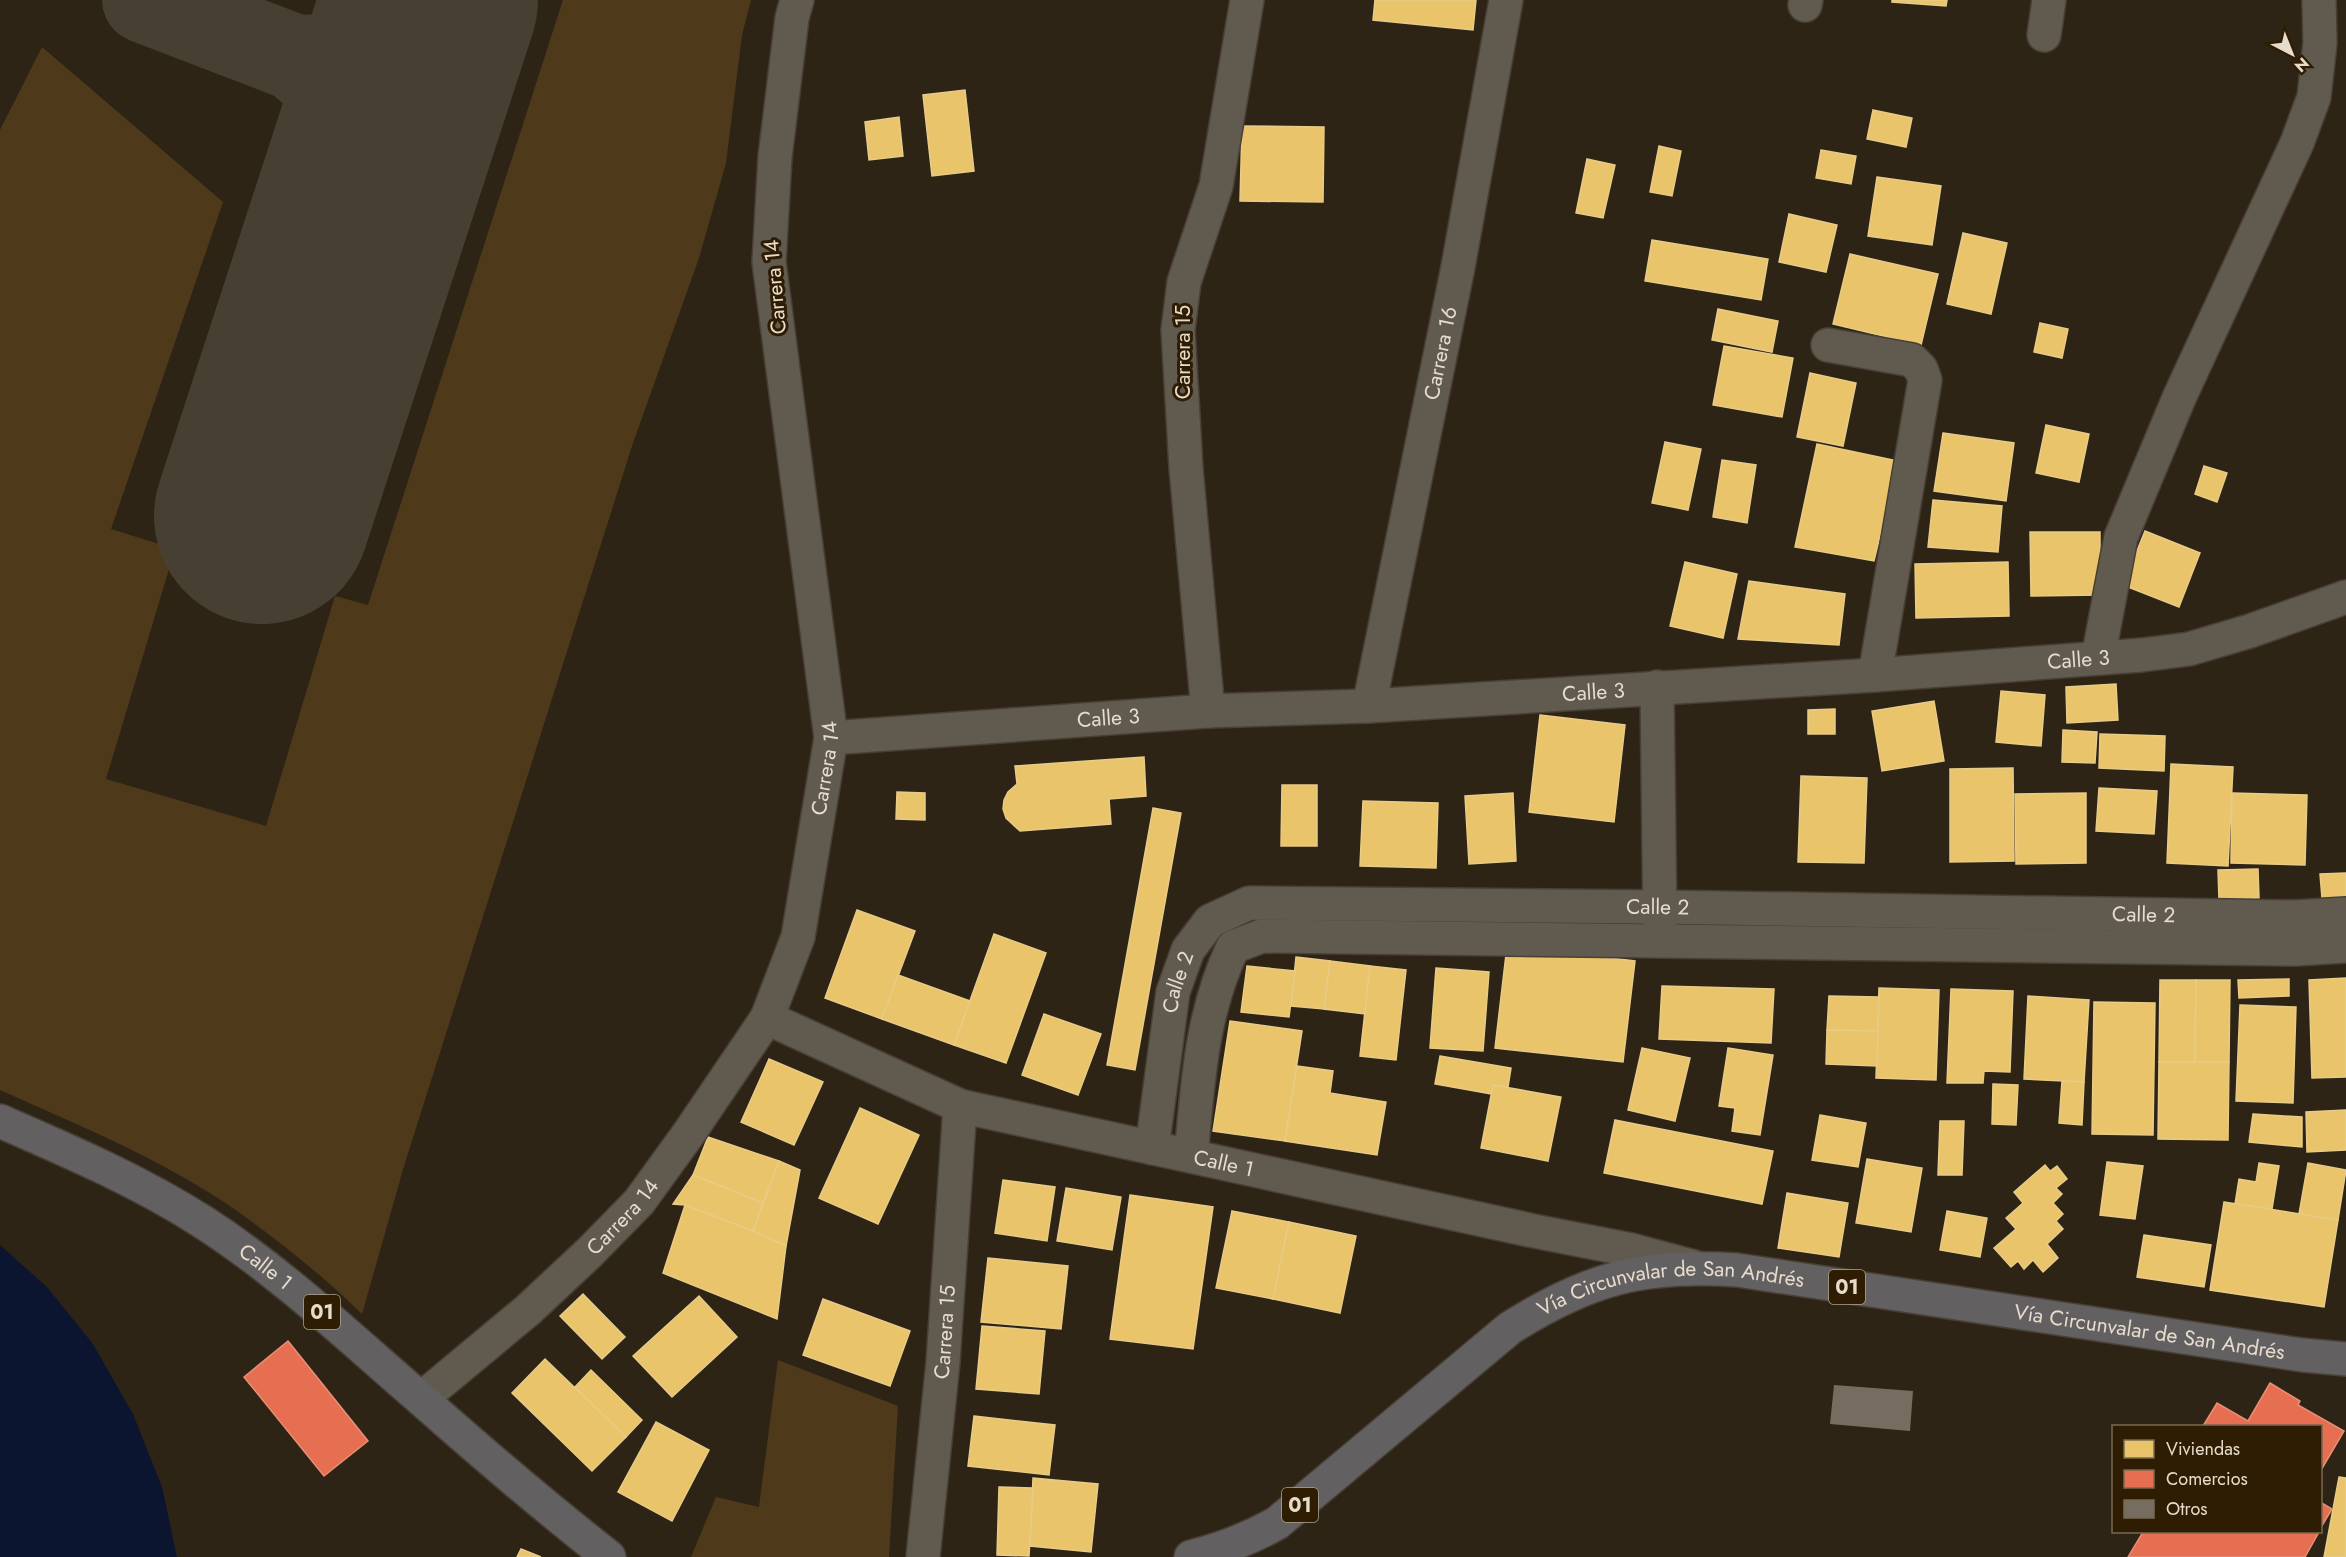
<svg xmlns="http://www.w3.org/2000/svg" width="2346" height="1557" viewBox="0 0 2346 1557" font-family="Jost,sans-serif">
<rect width="100%" height="100%" fill="#2e2416"/>
<g fill="#4e3a1b">
<path d="M 563,0 L 751,0 L 742,35 L 726,163 L 699,258 L 633,443 L 404,1166 L 362,1314 C 321,1274 271,1234 224,1202 C 154,1156 76,1124 0,1090 L 0,130 L 42,47 L 223,202 L 111,529 L 175,549 L 106,779 L 266,826 L 335,596 L 368,605 Z"/>
<polygon points="778,1360 898,1406 889,1557 691,1557 716,1497 759,1507"/>
</g>
<polygon fill="#0c152f" points="0,1245 47,1287 93,1344 133,1414 162,1487 177,1557 0,1557"/>
<g fill="#e9c46a" stroke="#e8cb87" stroke-width="1.5">
<polygon points="1375,0 1476,0 1473,30 1373,20"/>
<polygon points="1892,0 1947,0 1946,6 1892,2"/>
<polygon points="965,90 974,171 932,176 923,95"/>
<polygon points="1873,110 1912,118 1906,147 1867,139"/>
<polygon points="899,117 903,156 869,160 865,122"/>
<polygon points="1242,126 1324,127 1323,202 1240,201"/>
<polygon points="1659,146 1681,151 1672,196 1650,192"/>
<polygon points="1821,150 1856,156 1851,184 1816,178"/>
<polygon points="1587,159 1615,165 1603,218 1576,213"/>
<polygon points="1877,177 1941,186 1932,245 1868,236"/>
<polygon points="1789,214 1837,225 1826,272 1779,262"/>
<polygon points="1963,233 2007,243 1991,314 1947,304"/>
<polygon points="1652,240 1768,259 1761,300 1645,281"/>
<polygon points="1850,254 1938,274 1921,345 1833,324"/>
<polygon points="1718,309 1778,321 1772,352 1712,340"/>
<polygon points="2040,323 2068,329 2062,358 2034,352"/>
<polygon points="1724,346 1793,358 1782,417 1713,405"/>
<polygon points="1810,373 1856,383 1843,446 1797,437"/>
<polygon points="2046,425 2089,434 2079,482 2036,473"/>
<polygon points="1943,433 2014,443 2006,501 1934,491"/>
<polygon points="1665,442 1701,449 1688,510 1652,503"/>
<polygon points="1817,444 1898,461 1874,561 1795,547"/>
<polygon points="1722,460 1756,465 1747,523 1713,517"/>
<polygon points="2204,466 2227,473 2217,502 2195,494"/>
<polygon points="1933,500 2002,506 1998,552 1928,547"/>
<polygon points="2145,531 2200,553 2179,607 2123,585"/>
<polygon points="2030,532 2100,532 2100,595 2031,596"/>
<polygon points="1685,562 1737,574 1723,638 1670,626"/>
<polygon points="2008,562 2009,616 1916,618 1915,564"/>
<polygon points="1749,581 1845,594 1839,645 1738,639"/>
<polygon points="2116,684 2118,720 2067,723 2066,687"/>
<polygon points="2001,691 2045,695 2041,746 1996,742"/>
<polygon points="1934,701 1944,761 1882,771 1872,711"/>
<polygon points="1835,709 1835,734 1808,734 1808,710"/>
<polygon points="1540,715 1625,725 1614,822 1529,812"/>
<polygon points="2063,730 2097,732 2095,763 2062,762"/>
<polygon points="2100,734 2165,736 2164,771 2099,768"/>
<polygon points="1144,757 1146,796 1109,799 1111,824 1020,831 1006,818 1003,809 1004,800 1008,792 1017,784 1015,766"/>
<polygon points="2171,764 2233,767 2228,866 2167,863"/>
<polygon points="2013,768 2014,861 1950,862 1950,769"/>
<polygon points="1801,776 1867,778 1864,863 1798,862"/>
<polygon points="1282,785 1317,785 1317,846 1281,846"/>
<polygon points="2099,788 2157,791 2154,834 2096,831"/>
<polygon points="897,792 925,793 925,820 896,819"/>
<polygon points="1513,793 1516,861 1469,864 1465,796"/>
<polygon points="2086,793 2086,863 2016,864 2015,794"/>
<polygon points="2232,793 2307,795 2305,865 2231,863"/>
<polygon points="1363,801 1438,803 1436,868 1360,866"/>
<polygon points="1153,808 1181,813 1135,1070 1107,1065"/>
<polygon points="2258,869 2259,898 2219,900 2218,870"/>
<polygon points="2346,873 2346,896 2322,898 2320,874"/>
<polygon points="857,910 915,931 882,1019 825,998"/>
<polygon points="994,934 1046,953 1006,1063 954,1045"/>
<polygon points="1507,946 1635,961 1623,1062 1495,1048"/>
<polygon points="1296,957 1330,961 1324,1009 1291,1006"/>
<polygon points="1330,961 1370,966 1365,1014 1324,1009"/>
<polygon points="1247,966 1295,971 1289,1017 1241,1012"/>
<polygon points="1370,966 1406,970 1396,1060 1360,1056"/>
<polygon points="1436,968 1489,972 1483,1051 1430,1048"/>
<polygon points="898,975 970,1001 954,1045 882,1019"/>
<polygon points="2346,978 2346,1077 2312,1078 2309,980"/>
<polygon points="2289,979 2289,996 2239,998 2238,980"/>
<polygon points="2160,980 2196,980 2195,1062 2159,1062"/>
<polygon points="2196,980 2230,980 2229,1062 2195,1062"/>
<polygon points="1662,986 1774,989 1771,1043 1659,1039"/>
<polygon points="1879,988 1939,990 1936,1080 1876,1078"/>
<polygon points="1951,989 2013,991 2010,1072 1984,1071 1983,1083 1947,1083"/>
<polygon points="1829,996 1879,997 1878,1031 1827,1030"/>
<polygon points="2028,996 2089,1000 2084,1082 2024,1079"/>
<polygon points="2094,1002 2155,1003 2153,1135 2092,1134"/>
<polygon points="2240,1005 2296,1007 2293,1103 2236,1101"/>
<polygon points="1044,1014 1101,1034 1078,1095 1022,1075"/>
<polygon points="1230,1021 1302,1031 1285,1141 1213,1131"/>
<polygon points="1827,1030 1878,1031 1877,1066 1826,1064"/>
<polygon points="1642,1048 1690,1058 1675,1121 1628,1110"/>
<polygon points="1728,1048 1773,1055 1760,1135 1732,1131 1735,1108 1719,1106"/>
<polygon points="1440,1056 1511,1068 1508,1087 1493,1085 1492,1094 1435,1084"/>
<polygon points="769,1059 823,1082 794,1145 741,1122"/>
<polygon points="2159,1062 2229,1062 2228,1140 2158,1139"/>
<polygon points="1297,1066 1333,1071 1330,1093 1386,1102 1377,1155 1285,1141"/>
<polygon points="2062,1081 2084,1082 2082,1125 2059,1123"/>
<polygon points="1993,1084 2018,1085 2016,1125 1992,1124"/>
<polygon points="1493,1085 1561,1097 1548,1161 1481,1148"/>
<polygon points="860,1108 919,1135 878,1224 819,1198"/>
<polygon points="2346,1110 2346,1150 2307,1152 2306,1112"/>
<polygon points="2253,1114 2302,1117 2302,1147 2249,1142"/>
<polygon points="1820,1115 1866,1123 1858,1167 1812,1160"/>
<polygon points="1615,1120 1773,1151 1762,1204 1604,1173"/>
<polygon points="1940,1121 1964,1121 1962,1175 1938,1175"/>
<polygon points="708,1137 779,1161 763,1203 693,1175"/>
<polygon points="1867,1159 1922,1168 1911,1232 1856,1223"/>
<polygon points="779,1161 800,1170 786,1246 753,1231"/>
<polygon points="2107,1162 2143,1166 2135,1219 2100,1215"/>
<polygon points="2259,1163 2279,1166 2272,1209 2235,1204 2239,1179 2256,1182"/>
<polygon points="2308,1163 2346,1170 2338,1220 2299,1214"/>
<polygon points="2045,1165 2050,1171 2057,1166 2067,1179 2056,1188 2062,1194 2053,1203 2063,1214 2056,1221 2063,1229 2047,1244 2058,1258 2043,1272 2033,1260 2024,1269 2018,1261 2011,1267 1994,1248 2016,1229 2006,1218 2023,1203 2014,1192"/>
<polygon points="693,1175 763,1203 753,1231 685,1205 673,1204"/>
<polygon points="1003,1180 1055,1187 1047,1241 995,1233"/>
<polygon points="1066,1188 1121,1197 1112,1250 1057,1241"/>
<polygon points="1787,1193 1848,1203 1839,1257 1778,1248"/>
<polygon points="1130,1195 1213,1207 1193,1349 1110,1339"/>
<polygon points="2224,1202 2338,1220 2324,1307 2210,1290"/>
<polygon points="685,1205 753,1231 786,1246 777,1319 663,1273"/>
<polygon points="1232,1211 1289,1222 1273,1299 1216,1288"/>
<polygon points="1947,1211 1987,1218 1980,1257 1940,1250"/>
<polygon points="1289,1222 1356,1236 1340,1313 1273,1299"/>
<polygon points="2144,1235 2211,1245 2204,1287 2137,1277"/>
<polygon points="988,1258 1068,1266 1061,1329 981,1322"/>
<polygon points="583,1294 625,1337 602,1359 560,1316"/>
<polygon points="699,1296 737,1337 672,1397 633,1356"/>
<polygon points="823,1299 910,1331 890,1386 803,1355"/>
<polygon points="982,1326 1045,1331 1039,1394 976,1389"/>
<polygon points="545,1359 626,1437 592,1471 512,1393"/>
<polygon points="591,1370 642,1420 626,1437 575,1387"/>
<polygon points="974,1416 1055,1425 1049,1475 968,1466"/>
<polygon points="656,1422 709,1450 672,1521 618,1492"/>
<polygon points="2339,1477 2346,1478 2346,1557 2324,1557"/>
<polygon points="1033,1478 1098,1484 1091,1552 1030,1546"/>
<polygon points="999,1487 1033,1488 1029,1556 997,1555"/>
<polygon points="521,1549 541,1557 517,1557"/>
</g>
<g fill="#e76f51" stroke="#e78f76" stroke-width="1.5">
<polygon points="288,1341 368,1441 324,1476 244,1377"/>
<polygon points="2270,1383 2300,1401 2298,1405 2344,1431 2320,1472 2320,1426 2203,1426 2217,1403 2248,1421"/>
<polygon points="2320,1502 2332,1509 2320,1529"/>
<polygon points="2143,1532 2319,1532 2305,1557 2128,1557"/>
</g>
<g fill="none" stroke-linecap="round" stroke-linejoin="round">
<g stroke="#483f33" stroke-width="86">
<polyline points="145,0 296,58 322,80 353,127 363,158 366,197"/>
<path d="M 296,58 C 351,58 387,39 428,4"/>
</g>
<polyline stroke="#483f33" stroke-width="216" points="262,516 430,0"/>
</g>
<polygon fill="#766d60" points="1834,1385 1913,1391 1910,1431 1830,1424"/>
<g fill="none" stroke-linecap="round" stroke-linejoin="round">
<defs>
<g id="minor">
<polyline points="1805,5 1806,0"/>
<polyline points="2044,35 2049,0"/>
<polyline points="1828,345 1912,360 1921,369 1925,380 1875,675"/>
<polyline points="2098,658 2121,537 2179,398 2297,143 2314,97 2320,43 2319,0"/>
<polyline points="1657,687 1660,928"/>
<path id="s1" d="M 1369,706 L 1458,267 L 1506,0"/>
<polyline points="1208,711 1186,468 1178,330 1184,282 1216,186 1247,0"/>
<path id="s2" d="M 831,738 L 1208,711 L 1369,706 L 1875,675 L 2142,655 L 2189,649 L 2250,631 L 2346,597"/>
<path id="s3" d="M 767,1018 L 960,1106 L 1534,1231 L 1631,1250 L 1694,1267"/>
<path id="s4" d="M 1152,1148 L 1173,992 L 1188,950 L 1210,921 L 1249,903 L 1659,907 L 2294,917 L 2346,914"/>
<path d="M 1191,1156 C 1198,1082 1201,1015 1233,947 L 1262,936 L 2296,949 L 2346,946"/>
<path id="s5" d="M 421,1399 L 528,1310 L 589,1253 L 639,1202 L 689,1133 L 767,1018 L 798,937 L 831,738 L 769,262 L 775,157 L 792,18 L 797,0"/>
<path id="s6" d="M 923,1557 L 943,1362 L 960,1106"/>
</g>
<g id="trunk">
<path id="s7" d="M 0,1121 C 69,1151 139,1181 203,1222 C 282,1273 350,1338 421,1399 C 482,1453 544,1506 609,1557"/>
<path id="s8" d="M 1191,1557 C 1222,1549 1249,1539 1277,1523 L 1510,1328 C 1589,1278 1643,1264 1737,1270 L 2302,1355 L 2346,1359"/>
</g>
</defs>
<use href="#minor" stroke="#483f35" stroke-width="36"/>
<use href="#trunk" stroke="#483f35" stroke-width="36"/>
<use href="#minor" stroke="#615a4f" stroke-width="33"/>
<use href="#trunk" stroke="#636062" stroke-width="33"/>
</g>
<g text-anchor="middle" stroke-width="6" stroke-linejoin="round" paint-order="stroke">
<g fill="#2e1d02" stroke="#b0a28f" stroke-width="1.5">
<rect x="1829" y="1270" width="36" height="34" rx="4.5"/>
<rect x="304" y="1295" width="36" height="34" rx="4.5"/>
<rect x="1282" y="1488" width="36" height="34" rx="4.5"/>
</g>
<g font-size="20" font-weight="bold" fill="#e7dbcb">
<text x="1847" y="1294">01</text>
<text x="322" y="1319">01</text>
<text x="1300" y="1512">01</text>
</g>
<g font-size="21" fill="#e7dbcb" stroke="#2e1d02">
<text transform="translate(775 287) rotate(-95)" y="7">Carrera 14</text>
<text transform="translate(1183 352) rotate(-90)" y="7">Carrera 15</text>
<text dy="7" stroke="none"><textPath href="#s1" startOffset="360">Carrera 16</textPath></text>
<text dy="7" stroke="none"><textPath href="#s2" startOffset="1250">Calle 3</textPath></text>
<text dy="7" stroke="none"><textPath href="#s2" startOffset="764">Calle 3</textPath></text>
<text dy="7" stroke="none"><textPath href="#s2" startOffset="278">Calle 3</textPath></text>
<text dy="7" stroke="none"><textPath href="#s5" startOffset="776">Carrera 14</textPath></text>
<text dy="7" stroke="none"><textPath href="#s4" startOffset="690">Calle 2</textPath></text>
<text dy="7" stroke="none"><textPath href="#s4" startOffset="1176">Calle 2</textPath></text>
<text dy="7" stroke="none"><textPath href="#s4" startOffset="168">Calle 2</textPath></text>
<text dy="7" stroke="none"><textPath href="#s3" startOffset="482">Calle 1</textPath></text>
<text dy="7" stroke="none"><textPath href="#s5" startOffset="272">Carrera 14</textPath></text>
<text dy="7" stroke="none"><textPath href="#s7" startOffset="304">Calle 1</textPath></text>
<text dy="7" stroke="none"><textPath href="#s8" startOffset="567">Vía Circunvalar de San Andrés</textPath></text>
<text dy="7" stroke="none"><textPath href="#s6" startOffset="226">Carrera 15</textPath></text>
<text dy="7" stroke="none"><textPath href="#s8" startOffset="1053">Vía Circunvalar de San Andrés</textPath></text>
</g>
</g>
<rect x="2112" y="1425" width="210" height="108" fill="#2e1d02" stroke="#786952" stroke-width="1.5"/>
<rect x="2124" y="1440" width="30" height="18" fill="#e9c46a" stroke="#786952" stroke-width="1.5"/>
<text x="2166" y="1455" font-size="18" fill="#e7dbcb">Viviendas</text>
<rect x="2124" y="1470" width="30" height="18" fill="#e76f51" stroke="#786952" stroke-width="1.5"/>
<text x="2166" y="1485" font-size="18" fill="#e7dbcb">Comercios</text>
<rect x="2124" y="1500" width="30" height="18" fill="#766d60" stroke="#786952" stroke-width="1.5"/>
<text x="2166" y="1515" font-size="18" fill="#e7dbcb">Otros</text>
<g transform="translate(2292 54) rotate(138)" stroke="#2e1d02" stroke-width="4.5" paint-order="stroke">
<path d="M0-4.5L10 22L0 15L-10 22Z" fill="#e7dbcb"/>
<text y="-9" font-size="16" font-weight="bold" text-anchor="middle" fill="#e7dbcb">N</text>
</g>
</svg>
